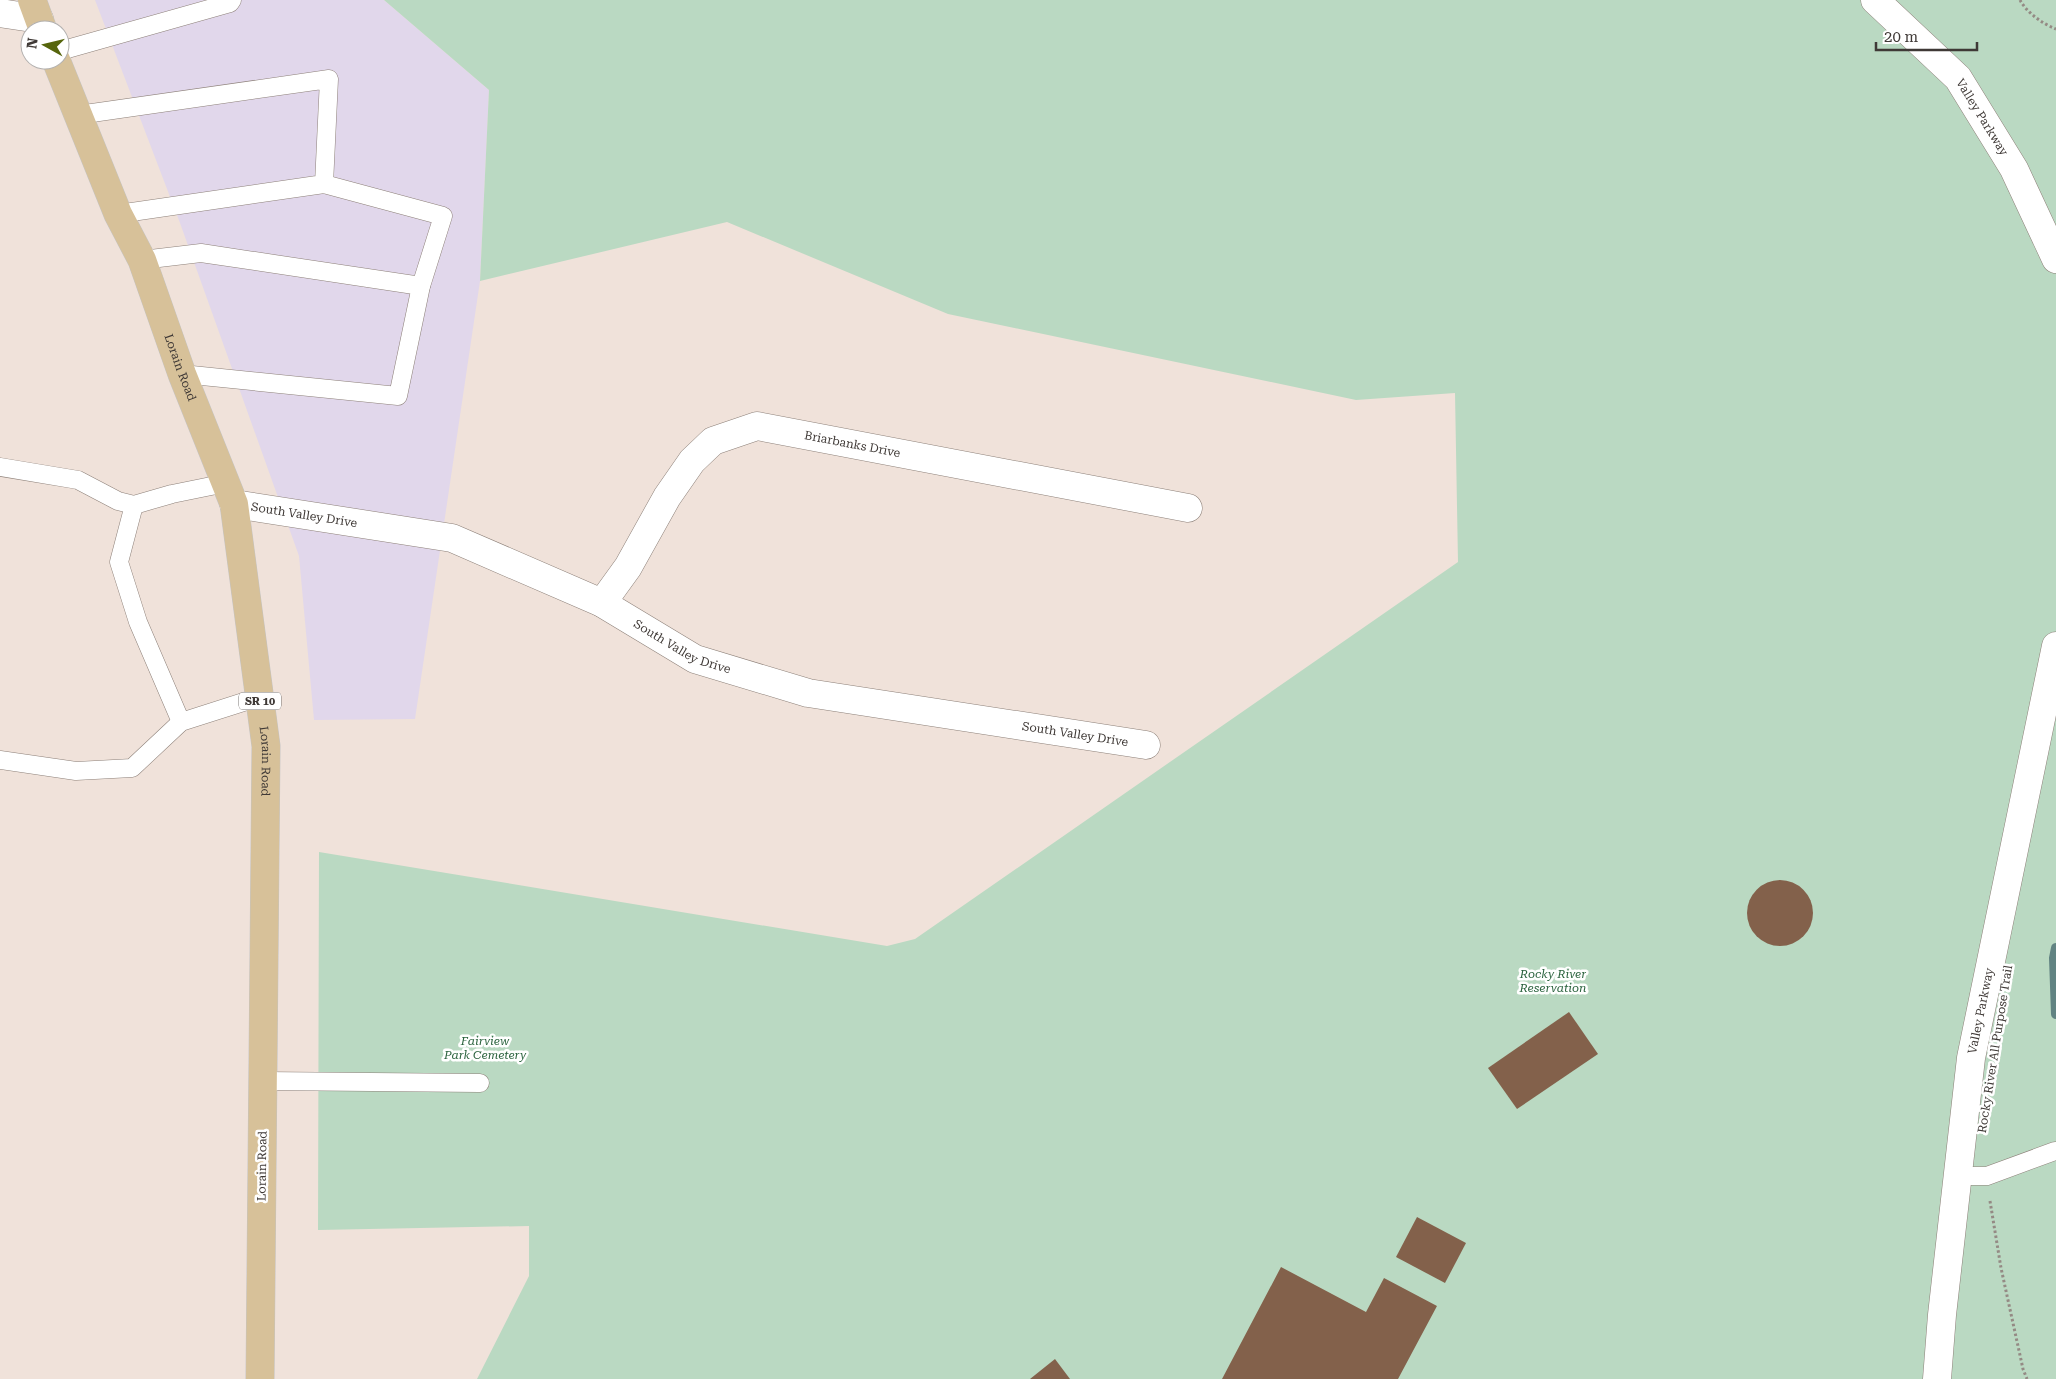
<svg xmlns="http://www.w3.org/2000/svg" width="2056" height="1379" viewBox="0 0 2056 1379" font-family="'Roboto Serif',serif">
<rect width="100%" height="100%" fill="#f0e2da"/>
<polygon fill="#e1d7eb" points="95,0 384,0 489,90 480,281 415,719 314,720 299,556 180,223"/>
<polygon fill="#bad9c2" points="384,0 2056,0 2056,1379 477,1379 529,1276 529,1226 318,1230 319,852 887,946 915,939 1458,562 1455,393 1356,400 948,314 727,222 480,281 489,90"/>
<g fill="none" stroke-linecap="round" stroke-linejoin="round">
<polyline stroke="#618382" stroke-width="10" points="2056,948 2054,958 2056,1014"/>
</g>
<g fill="#83614b">
<circle cx="1780" cy="913" r="33"/>
<polygon points="1569,1012 1598,1054 1517,1109 1488,1068"/>
<polygon points="1417,1217 1466,1243 1445,1283 1396,1257"/>
<polygon points="1281,1267 1366,1312 1384,1278 1437,1306 1398,1379 1222,1379"/>
<polygon points="1055,1359 1070,1379 1030,1379"/>
</g>
<g fill="none" stroke-linecap="round" stroke-linejoin="round">
<defs>
<g id="service">
<polyline points="60,51 230,3 232,0"/>
<polyline points="78,115 329,79 324,184 118,214"/>
<polyline points="142,260 201,253 421,286"/>
<polyline points="182,374 398,396 421,286 443,216 324,184"/>
<polyline points="0,467 78,480 118,501 134,505 172,494 226,483"/>
<polyline points="134,505 119,562 138,622 181,722"/>
<polyline points="0,760 76,771 132,768 181,722 259,697"/>
<polyline points="263,1081 480,1083"/>
<polyline points="1958,1176 1987,1176 2055,1151"/>
</g>
<g id="minor">
<polyline points="0,13 39,19"/>
<path id="s1" d="M 234,504 L 452,538 L 602,603 L 695,659 L 808,693 L 1146,745"/>
<path id="s2" d="M 602,603 L 628,567 L 667,497 L 692,461 L 713,441 L 757,426 L 1188,508"/>
</g>
<g id="tertiary">
<path id="s3" d="M 1875,0 L 1958,78 L 2014,169 L 2056,259"/>
<path id="s4" d="M 1937,1379 L 1942,1315 L 1971,1058 L 2056,646"/>
</g>
<g id="primary">
<polyline points="32,0 43,30"/>
<path id="s5" d="M 56,60 L 118,214 L 142,260 L 182,374 L 234,504 L 266,746 L 260,1379"/>
</g>
</defs>
<use href="#service" stroke="#8d8079" stroke-width="19"/>
<use href="#minor" stroke="#8d8079" stroke-width="29"/>
<use href="#tertiary" stroke="#8d8079" stroke-width="29"/>
<use href="#primary" stroke="#c5c4c3" stroke-width="29"/>
<g stroke="#948a84" stroke-width="3" stroke-dasharray="2.5 2.5" stroke-linecap="butt">
<path d="M 2020,0 C 2027,13 2043,24 2056,29"/>
<polyline points="1990,1201 2001,1268 2023,1369 2027,1379"/>
</g>
<use href="#service" stroke="#fff" stroke-width="18"/>
<use href="#minor" stroke="#fff" stroke-width="28"/>
<use href="#tertiary" stroke="#fff" stroke-width="28"/>
<use href="#primary" stroke="#d7c199" stroke-width="28"/>
</g>
<g text-anchor="middle" stroke-width="5" stroke-linejoin="round" paint-order="stroke">
<rect fill="#fff" stroke="#797472" stroke-width="1" x="239" y="692.5" width="42" height="17" rx="4"/>
<g font-size="11" font-weight="bold" fill="#3f3936">
<text x="260" y="705">SR 10</text>
</g>
<g font-size="12" fill="#3f3936" stroke="#fff">
<text dy="4" stroke="none"><textPath href="#s3" startOffset="160">Valley Parkway</textPath></text>
<text dy="4" stroke="none"><textPath href="#s5" startOffset="332">Lorain Road</textPath></text>
<text dy="4" stroke="none"><textPath href="#s2" startOffset="341">Briarbanks Drive</textPath></text>
<text dy="4" stroke="none"><textPath href="#s1" startOffset="71">South Valley Drive</textPath></text>
<text dy="4" stroke="none"><textPath href="#s1" startOffset="476">South Valley Drive</textPath></text>
<text dy="4" stroke="none"><textPath href="#s1" startOffset="881">South Valley Drive</textPath></text>
<text dy="4" stroke="none"><textPath href="#s5" startOffset="738">Lorain Road</textPath></text>
<text dy="4" stroke="none"><textPath href="#s4" startOffset="371">Valley Parkway</textPath></text>
<text transform="translate(1995 1049) rotate(-81)" y="4">Rocky River All Purpose Trail</text>
<text transform="translate(262 1166) rotate(-89)" y="4">Lorain Road</text>
</g>
<g font-size="12" font-style="italic" fill="#2b633e" stroke="#fff">
<text x="1553" y="978">Rocky River<tspan x="1553" dy="14">Reservation</tspan></text>
<text x="485" y="1045">Fairview<tspan x="485" dy="14">Park Cemetery</tspan></text>
</g>
</g>
<g transform="translate(45 45) rotate(278)"><circle r="24" fill="#ffffff" stroke="#b2b0af"/>
<path d="M0-4L9 19L0 12L-9 19Z" fill="#56650c"/>
<text y="-8" font-size="14" font-weight="bold" text-anchor="middle" fill="#3f3936">N</text>
</g>
<path d="M1876 42v8h101v-8" fill="none" stroke="#3f3936" stroke-width="2.5"/>
<text x="1884" y="42" font-size="15" fill="#3f3936" stroke="#ffffff" stroke-width="4" paint-order="stroke">20 m</text>
</svg>
